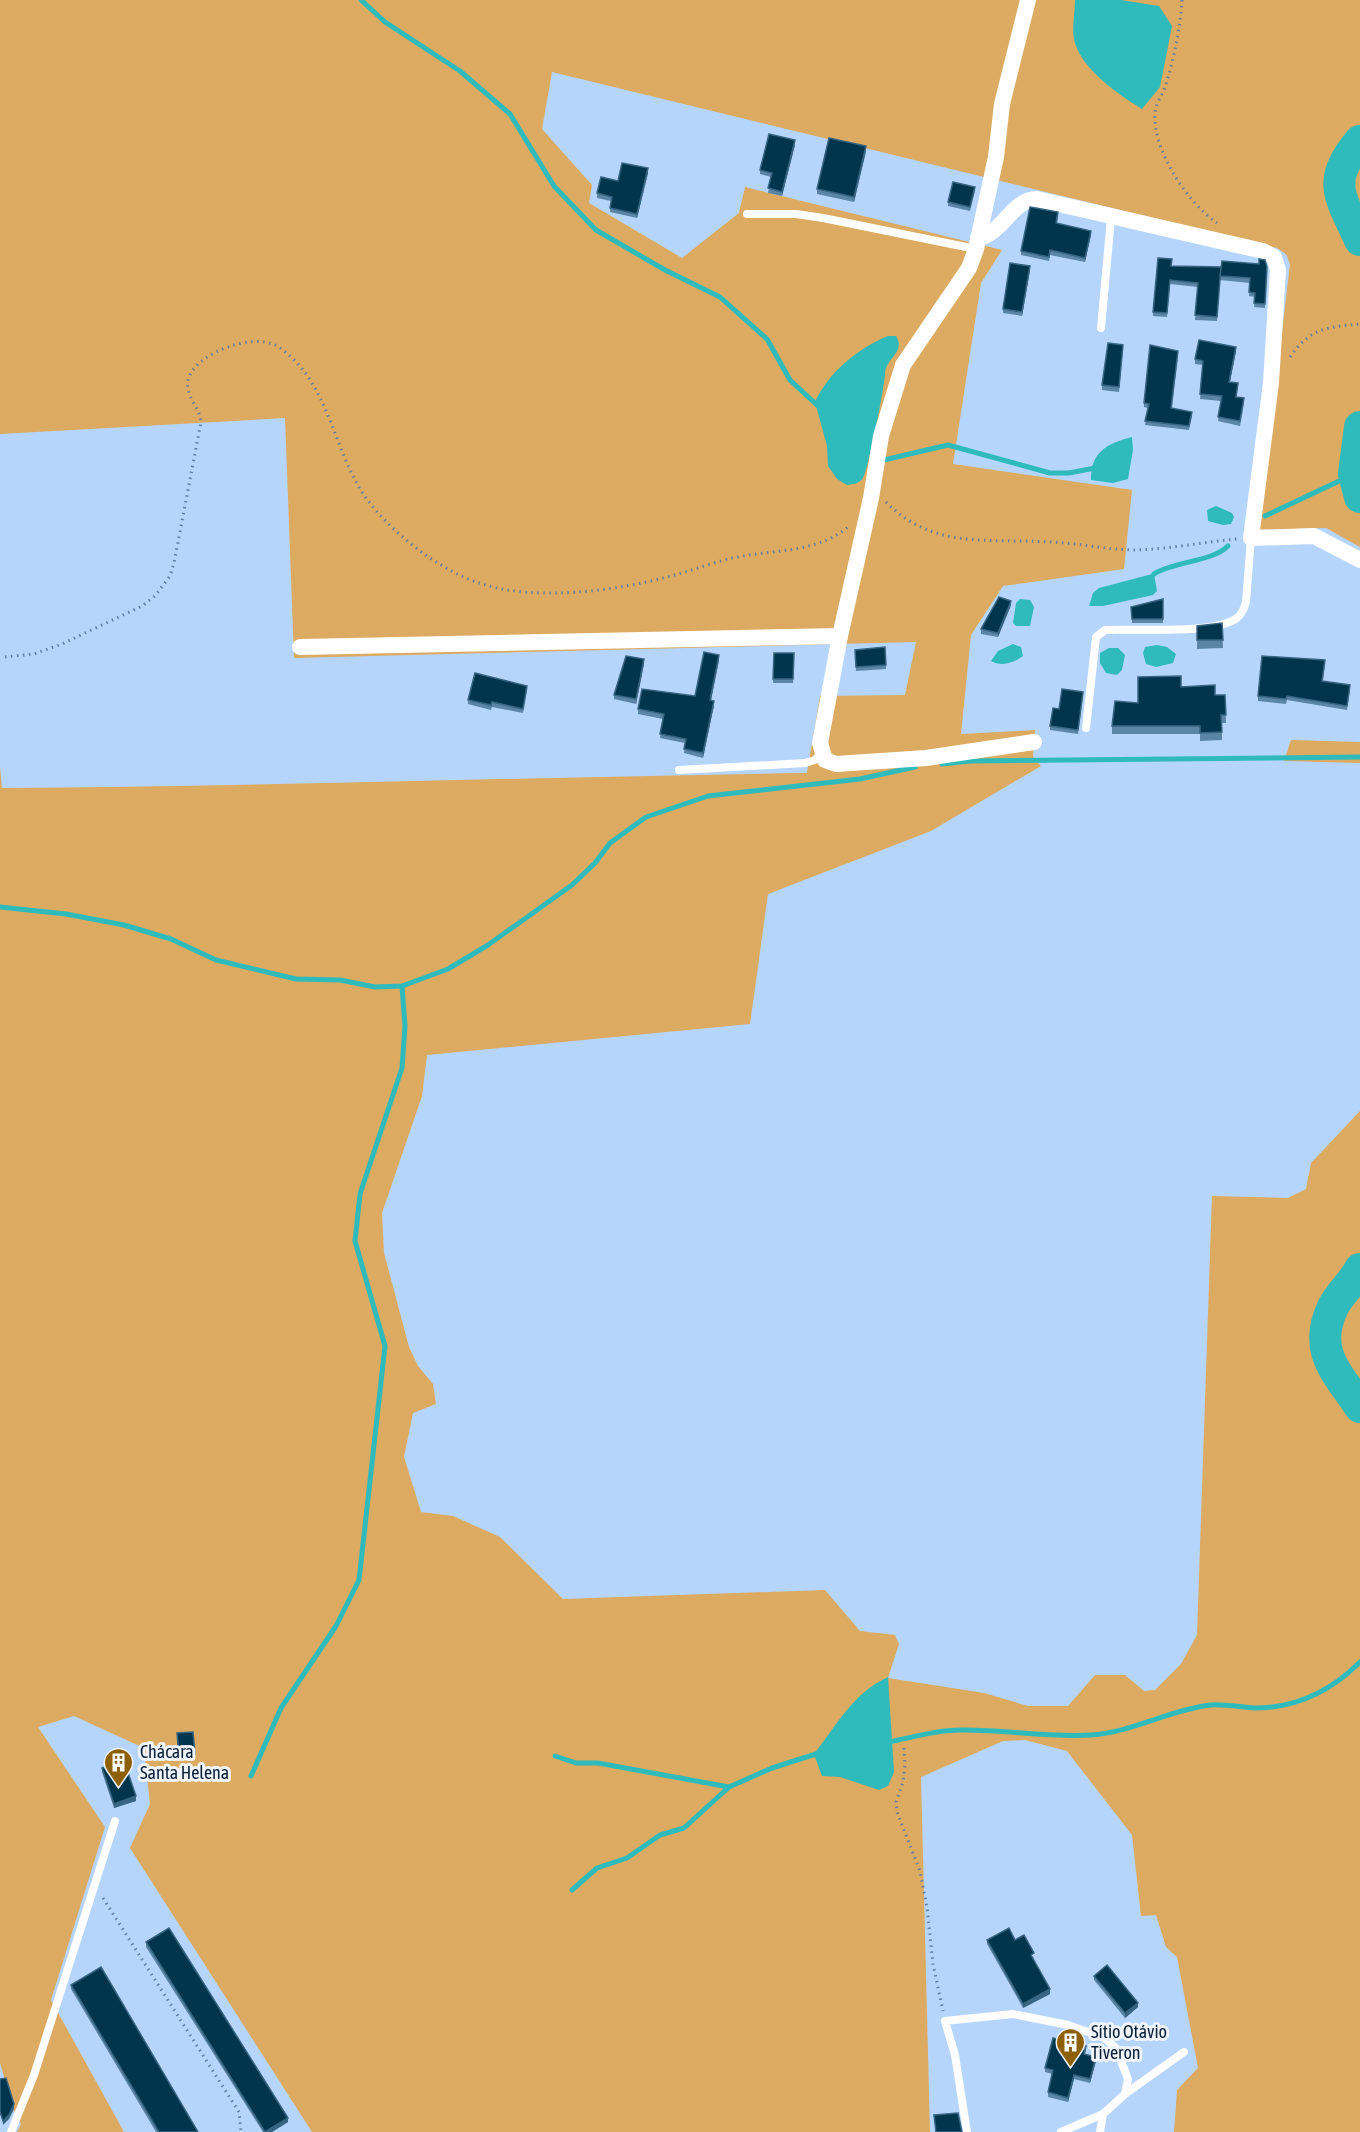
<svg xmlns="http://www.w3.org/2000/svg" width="1360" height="2132" viewBox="0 0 1360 2132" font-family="'Asap Condensed',sans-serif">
<rect width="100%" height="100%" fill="#b6d5fd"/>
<g fill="#ddaa61">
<path d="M 0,0 L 1360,0 L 1360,547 L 1326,528 L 1259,530 L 1290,264 L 1286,254 L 1277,248 L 552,72 L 542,129 L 592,185 L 589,203 L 682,258 L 739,213 L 745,187 L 1002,250 L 981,283 L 953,464 L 1132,490 L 1124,569 L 1003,586 L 971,635 L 961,734 L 1035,730 L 1033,757 L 1041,766 L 931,831 L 768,894 L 750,1024 L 427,1055 L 422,1096 L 382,1213 L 384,1253 L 409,1347 L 418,1366 L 433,1384 L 436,1404 L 413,1413 L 404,1457 L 421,1512 L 453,1516 L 500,1537 L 563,1599 L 825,1590 L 860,1631 L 895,1635 L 899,1644 L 888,1678 L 984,1693 L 1028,1706 L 1068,1706 L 1095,1675 L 1125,1675 L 1144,1691 L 1155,1690 L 1181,1664 L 1197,1635 L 1212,1196 L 1288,1198 L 1306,1189 L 1311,1163 L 1360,1111 L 1360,2132 L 1174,2132 L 1177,2090 L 1198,2068 L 1177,1957 L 1166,1947 L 1156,1915 L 1141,1916 L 1132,1835 L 1067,1751 L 1025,1740 L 1003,1741 L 921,1777 L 930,2132 L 312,2132 L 130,1848 L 150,1804 L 144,1748 L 74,1716 L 38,1727 L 105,1827 L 51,2000 L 124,2132 L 17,2132 L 21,2124 L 15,2114 L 0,2063 L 0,767 L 2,788 C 271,786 539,777 807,773 L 820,696 L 905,695 L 916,642 L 294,658 L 285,418 L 0,434 Z"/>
<polygon points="1291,740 1360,742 1360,763 1284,761"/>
</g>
<g fill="#2fbbbb">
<path d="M 1075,0 L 1121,0 L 1159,6 L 1172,26 L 1160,87 L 1142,109 C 1118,94 1083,70 1075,43 C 1071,31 1075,13 1075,0 Z"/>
<path d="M 888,336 L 896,336 C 906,352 886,358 885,373 C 885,385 868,471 863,478 C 859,484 853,484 847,485 L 837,479 L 828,466 L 827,446 L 815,402 C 829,372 857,349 888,336 Z"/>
<path d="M 1132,437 L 1133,450 L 1128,479 L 1113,483 L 1091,480 C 1090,453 1107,443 1132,437 Z"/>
<polygon points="1216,506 1232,513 1234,517 1231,524 1223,525 1208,521 1207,510"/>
<polygon points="1152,574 1154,574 1157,591 1153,595 1103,606 1089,606 1093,593 1099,588"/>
<polygon points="1020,599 1030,600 1034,607 1030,626 1016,626 1013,623 1016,603"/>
<path d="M 1013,644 L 1021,647 L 1023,656 C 1014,663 1001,667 991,661 L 998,651 Z"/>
<polygon points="1157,645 1167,647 1176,654 1173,663 1156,667 1146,664 1143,653 1145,647"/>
<polygon points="1109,648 1118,648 1125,655 1122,670 1117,675 1106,673 1100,663 1100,653"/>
<path d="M 888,1677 L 894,1772 L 888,1786 L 879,1790 L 840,1777 L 822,1776 L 814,1754 C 837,1725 853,1693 888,1677 Z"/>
</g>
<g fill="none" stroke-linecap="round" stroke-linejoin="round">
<g stroke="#2fbbbb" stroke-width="5">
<polyline points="361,0 385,22 460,71 510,114 554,186 596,230 665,270 720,297 767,339 790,380 818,406"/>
<polyline points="884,460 948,445 1050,473 1069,473 1095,468"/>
<polyline points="1265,516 1354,474"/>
<path d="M 1154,574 C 1175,561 1212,562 1228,546"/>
<polyline points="942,764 970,761 1360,757"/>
<polyline points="0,907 66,914 124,925 171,939 216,960 296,979 340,980 375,987 402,986 448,969 488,945 572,885 595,863 610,843 646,817 708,796 860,779 915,767"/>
<path d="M 888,1742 C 911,1738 935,1730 959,1730 C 1003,1729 1047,1738 1091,1735 C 1133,1732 1169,1710 1210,1705 C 1224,1704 1240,1707 1255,1708 C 1296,1708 1331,1691 1360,1662"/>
<polyline points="555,1756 576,1763 598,1763 729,1787 772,1768 819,1753"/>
<polyline points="251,1776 281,1708 336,1626 359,1580 385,1346 355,1241 360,1194 402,1068 405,1026 402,986"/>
<polyline points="572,1890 597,1868 627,1858 660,1835 684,1828 729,1787"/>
</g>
<g stroke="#2fbbbb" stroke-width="32">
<path d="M 1360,141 C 1325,182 1341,197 1360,240"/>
<polyline points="1360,427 1354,474 1360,497"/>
<path d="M 1360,1269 C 1353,1283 1340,1293 1333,1307 C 1312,1351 1337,1372 1360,1407"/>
</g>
<g stroke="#657e9f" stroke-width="3" stroke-dasharray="1.5 4.5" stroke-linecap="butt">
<path d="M 1182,0 C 1180,29 1174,59 1165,87 C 1162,96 1156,103 1155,113 C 1152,150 1188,203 1217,223"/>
<path d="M 1290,357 C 1310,328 1327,327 1360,324"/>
<path d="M 886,502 C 933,550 988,538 1050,542 C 1079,543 1107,550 1136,550 C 1170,549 1203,542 1237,539"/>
<path d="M 5,657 L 34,654 L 62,644 L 142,606 L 155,596 L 170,576 L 174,563 L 201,422 C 200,407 185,397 188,380 C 195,353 253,332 277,346 C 333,382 332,459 373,507 C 399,538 440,570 479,583 C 534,602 615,591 671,576 C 690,571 709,564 728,559 C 768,549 814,555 848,527"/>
<polyline points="904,1748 905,1765 903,1782 896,1802 897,1812 920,1871 927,1907 933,1964 943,2011"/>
<polyline points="103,1898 239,2112 241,2132"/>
</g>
<g stroke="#fff" stroke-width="8">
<polyline points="747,214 796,214 823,218 976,249"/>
<polyline points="1101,328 1111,218"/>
<path d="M 1086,728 L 1096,637 L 1105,630 C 1135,628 1214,635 1237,618 C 1242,614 1244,609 1246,602 L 1251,538"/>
<polyline points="679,770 805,763 815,760 821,753"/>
<polyline points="1125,2094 1184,2052"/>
<polyline points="11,2132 34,2075 115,1821"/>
<polyline points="967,2132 955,2055 945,2021 1013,2014 1068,2025 1103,2037 1116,2048 1128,2079 1125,2094 1103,2114 1100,2132"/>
<polyline points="1061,2132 1103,2114"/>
</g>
<g stroke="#fff" stroke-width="16">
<polyline points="1028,0 1002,104 996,157 976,249 969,268 903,365 881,436 871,498 840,636 820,743 825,760 836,764 926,758 1034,742"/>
<path d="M 978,238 C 1004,233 1012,199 1037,199 L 1263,251 L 1274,257 L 1278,270 L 1271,383 L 1251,538 L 1314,536 L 1360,560"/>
<polyline points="300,647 840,636"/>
</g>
</g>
<g fill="#5b85a5">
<polygon points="795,145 782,196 768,193 771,177 760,174 760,170"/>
<polygon points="866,151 854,202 817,194 817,189"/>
<polygon points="648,173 637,218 610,212 611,201 597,198 597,193 618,181"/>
<polygon points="975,191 970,211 948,206 948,202"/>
<polygon points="1058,217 1057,224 1091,235 1085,262 1050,255 1049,261 1021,255 1021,251"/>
<polygon points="1265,260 1265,308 1254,307 1255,297 1249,296 1250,283 1220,280 1220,278 1217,321 1195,320 1198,287 1170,284 1167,317 1153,316 1153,312 1171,266 1221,267 1259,264"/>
<polygon points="1030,270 1022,316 1003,313 1003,309"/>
<polygon points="1123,350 1119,392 1102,390 1102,385"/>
<polygon points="1236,351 1230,382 1238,388 1236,397 1244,403 1240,426 1218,421 1221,401 1200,399 1203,365 1195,364 1195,359"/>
<polygon points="1178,355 1172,408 1192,416 1189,430 1145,425 1148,408 1144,407 1144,403"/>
<polygon points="1163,599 1163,623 1132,623 1131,607"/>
<polygon points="1011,605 998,637 981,634 981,629"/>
<polygon points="1222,623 1223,648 1197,649 1197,626"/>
<polygon points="885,647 886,669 856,671 855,650"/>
<polygon points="774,653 794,653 793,683 773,683"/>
<polygon points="719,660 711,700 714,705 703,758 684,753 685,743 660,738 663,719 638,714 638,709 695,696"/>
<polygon points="644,664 636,704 614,699 614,695"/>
<polygon points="1325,664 1323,681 1350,690 1347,710 1287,700 1286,704 1258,701 1258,696"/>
<polygon points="1181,687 1215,695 1225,695 1226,723 1222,723 1222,740 1200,741 1200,734 1112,734 1112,726 1138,703"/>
<polygon points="527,690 523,713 492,707 491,710 468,704 468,700"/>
<polygon points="1083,696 1078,734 1050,730 1050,726"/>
<polygon points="177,1733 195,1754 195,1758 179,1760"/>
<polygon points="102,1768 136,1801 114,1808 102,1772"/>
<polygon points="987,1940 1015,1940 1034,1958 1033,1958 1050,1994 1023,2008 987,1944"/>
<polygon points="146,1942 288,2122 272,2132 263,2132 146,1947"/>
<polygon points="1094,1976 1138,2007 1125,2018 1094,1980"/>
<polygon points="71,1985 198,2132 156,2132 71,1989"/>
<polygon points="1086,2050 1085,2054 1096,2061 1090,2083 1074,2079 1068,2102 1048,2097 1048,2092 1052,2074 1045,2072 1045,2068"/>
</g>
<g fill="#376582">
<polygon points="795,140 795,145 782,196 782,192"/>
<polygon points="866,146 866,151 854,202 854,197"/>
<polygon points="648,168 648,173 637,218 637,214"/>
<polygon points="1091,231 1091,235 1085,262 1085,258"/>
<polygon points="1030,266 1030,270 1022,316 1022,312"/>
<polygon points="1236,347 1236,351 1229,386 1229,382"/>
<polygon points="1011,601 1011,605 998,637 998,633"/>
<polygon points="719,655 719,660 710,705 710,700"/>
<polygon points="644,659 644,664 636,704 636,699"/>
<polygon points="714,701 714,705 703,758 703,753"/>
<polygon points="136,1796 136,1801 114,1808 114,1804"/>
<polygon points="1050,1989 1050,1994 1023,2008 1023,2004"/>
<polygon points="1138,2003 1138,2007 1125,2018 1125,2013"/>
<polygon points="1096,2057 1096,2061 1090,2083 1090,2079"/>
<polygon points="1074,2075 1074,2079 1068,2102 1068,2098"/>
<polygon points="14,2104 14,2109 9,2119 3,2125 3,2121"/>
<polygon points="288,2118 288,2122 272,2132 265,2132"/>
</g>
<g fill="#00354d" stroke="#376582" stroke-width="1.5">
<polygon points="769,134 795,140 782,192 768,188 772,173 760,170"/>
<polygon points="829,138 866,146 854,197 817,189"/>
<polygon points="622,163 648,168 637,214 610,208 612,197 597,193 601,177 618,181"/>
<polygon points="953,182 975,187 970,207 948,202"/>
<polygon points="1030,207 1058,212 1056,223 1091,231 1085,258 1050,250 1049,257 1021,251"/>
<polygon points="1158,258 1172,259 1171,266 1221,267 1217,317 1195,315 1198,283 1170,280 1167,313 1153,312"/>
<polygon points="1259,259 1265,260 1267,267 1265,304 1254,303 1255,293 1249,292 1250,278 1220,276 1222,261 1259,264"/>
<polygon points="1010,263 1030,266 1022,312 1003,309"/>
<polygon points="1199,340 1236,347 1229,382 1238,383 1236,397 1244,398 1240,421 1218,417 1222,396 1200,394 1203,361 1195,359"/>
<polygon points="1108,343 1123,345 1119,387 1102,385"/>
<polygon points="1150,345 1178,351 1171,408 1192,412 1189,426 1145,421 1149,404 1144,403"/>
<polygon points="999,597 1011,601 998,633 981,629"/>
<polygon points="1163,599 1163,619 1132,619 1131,607"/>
<polygon points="1222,623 1223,640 1197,640 1197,626"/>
<polygon points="885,647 886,665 856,667 855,650"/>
<polygon points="704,652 719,655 710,700 714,701 703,753 684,749 686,739 660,734 664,714 638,709 642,689 695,696"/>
<polygon points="774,653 794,653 793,679 773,679"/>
<polygon points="626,656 644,659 636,699 614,695"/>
<polygon points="1262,656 1325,660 1322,681 1350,685 1347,706 1287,696 1286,699 1258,696"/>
<polygon points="475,673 527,686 523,709 492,702 491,705 468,700"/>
<polygon points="1181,676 1181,687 1215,685 1215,695 1225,695 1226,715 1221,715 1222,732 1200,733 1200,726 1112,726 1115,701 1138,703 1138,677"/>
<polygon points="1062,689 1083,692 1078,730 1050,726 1053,708 1059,709"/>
<polygon points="193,1732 195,1754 179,1756 177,1733"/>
<polygon points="124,1761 136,1796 114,1804 102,1768"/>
<polygon points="169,1928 288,2118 265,2132 146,1942"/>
<polygon points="1009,1928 1015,1940 1024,1935 1034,1953 1031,1955 1050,1989 1023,2004 987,1940"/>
<polygon points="1107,1965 1138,2003 1125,2013 1094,1976"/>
<polygon points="101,1967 198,2132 159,2132 71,1985"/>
<polygon points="1053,2038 1086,2046 1084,2054 1096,2057 1090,2079 1074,2075 1068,2098 1048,2092 1053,2070 1045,2068"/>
<polygon points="6,2078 14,2104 9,2115 3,2121 0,2112 0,2079"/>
<polygon points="958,2113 962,2132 936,2132 934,2115"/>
</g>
<defs>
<symbol id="building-pin" viewBox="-11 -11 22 30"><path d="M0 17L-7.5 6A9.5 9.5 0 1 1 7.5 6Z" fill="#8d5f06" stroke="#eef4fa"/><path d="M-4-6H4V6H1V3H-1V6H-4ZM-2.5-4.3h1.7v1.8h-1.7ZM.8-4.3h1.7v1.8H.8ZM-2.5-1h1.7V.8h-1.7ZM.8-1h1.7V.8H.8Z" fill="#fff"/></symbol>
</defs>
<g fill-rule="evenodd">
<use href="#building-pin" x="102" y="1746" width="33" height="45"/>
<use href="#building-pin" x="1054" y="2026" width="33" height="45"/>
</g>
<g text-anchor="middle" stroke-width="6" stroke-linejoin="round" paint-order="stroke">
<g font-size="18" fill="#081c34" stroke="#eef4fa" text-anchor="start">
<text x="140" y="1758">Chácara<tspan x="140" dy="21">Santa Helena</tspan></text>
<text x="1091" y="2038">Sítio Otávio<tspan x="1091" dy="21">Tiveron</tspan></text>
</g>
</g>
</svg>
